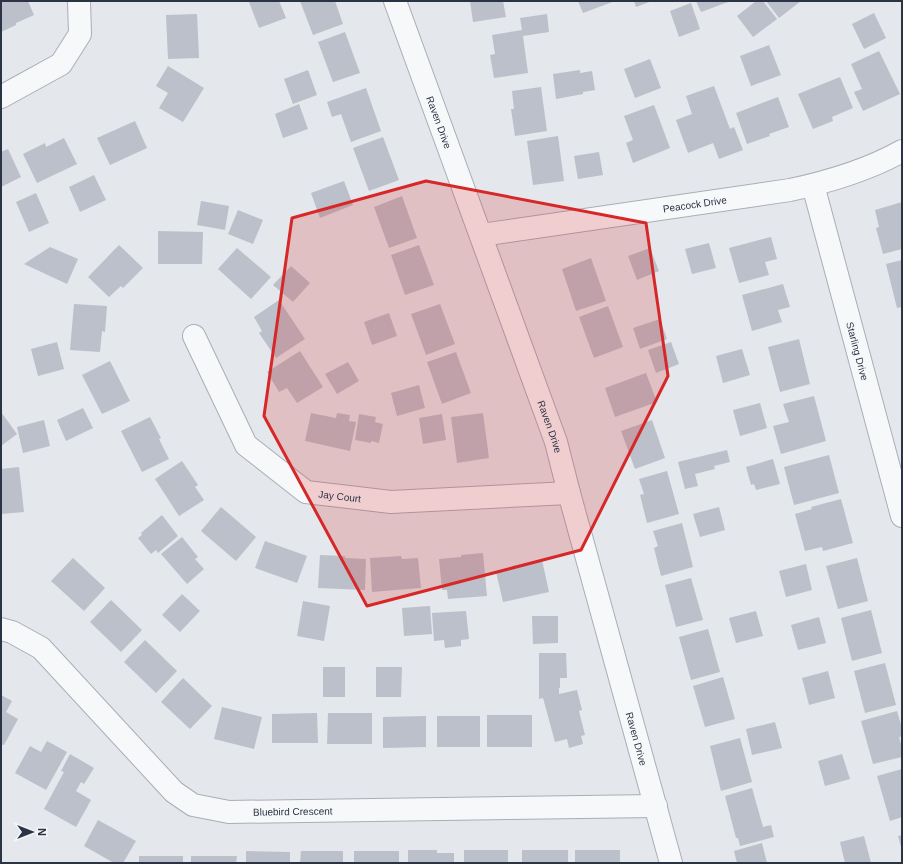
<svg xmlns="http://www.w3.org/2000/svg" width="903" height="864" viewBox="0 0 903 864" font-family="Helvetica,sans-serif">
<rect width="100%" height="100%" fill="#e4e7ec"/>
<g fill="#bbc0ca">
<polygon points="1,1 28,1 34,15 16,23 16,25 1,32"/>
<polygon points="251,1 279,1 286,18 259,28 249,2"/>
<polygon points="300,1 335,1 343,24 313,35"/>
<polygon points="470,1 503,1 506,17 473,22"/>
<polygon points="578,1 615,1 583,13"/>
<polygon points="634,1 652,1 636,7"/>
<polygon points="696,1 731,1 701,12"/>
<polygon points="756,1 763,1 777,19 753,37 737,16"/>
<polygon points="766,1 801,1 779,18"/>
<polygon points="691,3 700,29 679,37 670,11"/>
<polygon points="874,13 886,38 864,49 852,24"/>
<polygon points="197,14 199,58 168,59 166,15"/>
<polygon points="547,14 549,32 523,36 528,73 494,78 490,55 495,54 492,35 522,30 520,18"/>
<polygon points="345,32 360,73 333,82 318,42"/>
<polygon points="769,45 781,75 751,86 740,56"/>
<polygon points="879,51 900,94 863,111 854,92 862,89 851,64"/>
<polygon points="650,59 661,88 635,98 624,69"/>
<polygon points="168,66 204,88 183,122 159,108 168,93 156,86"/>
<polygon points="308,70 317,95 293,104 284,79"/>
<polygon points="580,70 580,73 592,71 595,90 583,92 583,94 556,99 553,74"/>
<polygon points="840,77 853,108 832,117 833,121 813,129 798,94"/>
<polygon points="714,86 730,129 734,127 743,150 719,159 713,143 688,153 676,120 692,114 686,96"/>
<polygon points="541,87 547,131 515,136 511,109 514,109 512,91"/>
<polygon points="366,88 381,131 351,142 341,114 332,117 327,102"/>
<polygon points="778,97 789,127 769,134 770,136 747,144 736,113"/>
<polygon points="299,104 308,129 283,138 275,114"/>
<polygon points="654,105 670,148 633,163 626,143 633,140 624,116"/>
<polygon points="135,121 147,148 110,165 97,138"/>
<polygon points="558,136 564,181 533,185 527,141"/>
<polygon points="383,137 399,180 369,191 353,148"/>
<polygon points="64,138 77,164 37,183 23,154 45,143 46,147"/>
<polygon points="8,149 21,177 1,187 1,152"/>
<polygon points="599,152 603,175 578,179 574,156"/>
<polygon points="94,175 106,200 80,212 69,187"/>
<polygon points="344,181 353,205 320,218 311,193"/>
<polygon points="36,193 49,223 29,232 16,202"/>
<polygon points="402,196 417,238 389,248 374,207"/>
<polygon points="201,201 229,206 225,230 197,225"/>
<polygon points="902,202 902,249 883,254 876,228 879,227 875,210"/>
<polygon points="238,210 263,220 253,244 228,234"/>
<polygon points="158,231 203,232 202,264 158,264"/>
<polygon points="771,237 777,259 765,262 769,275 739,283 729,248"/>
<polygon points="709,243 716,268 692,274 685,249"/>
<polygon points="119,245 143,268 123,288 121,286 109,297 88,277"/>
<polygon points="419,245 434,285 405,295 391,255"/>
<polygon points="50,247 78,259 67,284 24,264"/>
<polygon points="237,248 271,277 251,299 218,269"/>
<polygon points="650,248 659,271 637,280 628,256"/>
<polygon points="591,258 606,301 576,311 562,269"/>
<polygon points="902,260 902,307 897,308 886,264"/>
<polygon points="291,266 310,283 293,302 273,285"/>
<polygon points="783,284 790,307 778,310 782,322 752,331 742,295"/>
<polygon points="279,300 305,339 276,358 259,333 262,331 254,317"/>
<polygon points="74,304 107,306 105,332 102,331 100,352 70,350"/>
<polygon points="440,304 455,344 426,355 411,314"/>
<polygon points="608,306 623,347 594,358 579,317"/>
<polygon points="389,313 397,336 372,345 364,322"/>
<polygon points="660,319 667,339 640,349 633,328"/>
<polygon points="799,339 810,384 780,392 768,347"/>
<polygon points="57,342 64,369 38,376 31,349"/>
<polygon points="671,342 679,364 656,373 648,350"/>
<polygon points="742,349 750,375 723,383 716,356"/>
<polygon points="300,351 323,387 297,403 287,388 279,392 267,372"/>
<polygon points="456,352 471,393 442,404 427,362"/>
<polygon points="110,361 130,401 102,414 82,375"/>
<polygon points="348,362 359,381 337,394 325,374"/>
<polygon points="646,373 657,402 615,417 605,388"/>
<polygon points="419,385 425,408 397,416 391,393"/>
<polygon points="814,396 826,441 781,454 773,426 789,422 783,404"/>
<polygon points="760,403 767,428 740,436 733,410"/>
<polygon points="83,408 93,428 66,441 57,420"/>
<polygon points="1,412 17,434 1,446"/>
<polygon points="311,413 336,418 337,413 350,415 349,421 356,422 350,451 305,441"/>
<polygon points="483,413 489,458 457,463 451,417"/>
<polygon points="359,414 376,417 375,422 383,424 379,443 371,441 371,443 355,440"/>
<polygon points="442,414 446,440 423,444 419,418"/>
<polygon points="150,417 161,438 159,439 169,459 142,472 121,431"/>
<polygon points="44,420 50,446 23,453 17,427"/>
<polygon points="652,420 665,458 635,469 621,431"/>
<polygon points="727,450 730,462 714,466 715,469 695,474 698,486 685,489 678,462"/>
<polygon points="829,455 839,493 794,505 784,467"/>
<polygon points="773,459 780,484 756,490 754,484 751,485 746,467"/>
<polygon points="182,461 198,485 195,487 204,500 179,516 155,479"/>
<polygon points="19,467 24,512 1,514 1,469"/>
<polygon points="667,471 679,514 647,523 640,495 644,494 639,479"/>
<polygon points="841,499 853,543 823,551 822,547 805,551 795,514 812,509 811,507"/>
<polygon points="221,507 256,537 236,561 201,531"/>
<polygon points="719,507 725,530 700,537 693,514"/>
<polygon points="162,515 178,536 158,553 156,550 151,554 138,538 142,535 141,533"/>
<polygon points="682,523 693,567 661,576 654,548 658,546 653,531"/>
<polygon points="182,537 198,557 195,559 204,569 187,584 161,554"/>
<polygon points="265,541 307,556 297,583 255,568"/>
<polygon points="483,553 487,596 448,599 447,590 442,590 439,559 461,557 461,555"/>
<polygon points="320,555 345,556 345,558 366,559 365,590 318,588"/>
<polygon points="401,556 402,559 418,558 421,588 372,592 370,558"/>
<polygon points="73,558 105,588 84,611 51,581"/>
<polygon points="857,558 868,601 838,609 826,566"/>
<polygon points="542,560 549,592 503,602 496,572 513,568 512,566"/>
<polygon points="806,564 812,590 786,597 779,571"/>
<polygon points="691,578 703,620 676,627 665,585"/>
<polygon points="182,594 200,611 180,632 162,615"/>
<polygon points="111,600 142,630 121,652 90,622"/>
<polygon points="303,601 330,606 324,641 297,636"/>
<polygon points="430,606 432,634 404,636 402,608"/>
<polygon points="871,610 882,653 852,661 841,618"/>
<polygon points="466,611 469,639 461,640 461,646 445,648 444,640 434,641 432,613"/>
<polygon points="756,611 763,636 736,643 729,618"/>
<polygon points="532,616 558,616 558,643 533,644"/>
<polygon points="819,617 826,643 798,650 791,625"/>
<polygon points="708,629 720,672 691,680 679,637"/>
<polygon points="145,640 177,671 156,693 124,662"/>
<polygon points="539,653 566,653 567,678 560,678 560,688 559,688 559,694 577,690 582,710 579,711 585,735 581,736 583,744 569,748 567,739 555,742 543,698 539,699"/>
<polygon points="885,663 896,705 865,713 854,671"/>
<rect x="323" y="667" width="22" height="30"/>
<polygon points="376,667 402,667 401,697 376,697"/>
<polygon points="828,671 835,698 809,705 802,678"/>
<polygon points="723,677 735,719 705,727 693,686"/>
<polygon points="183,678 212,706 190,729 161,702"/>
<polygon points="1,695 12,701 6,712 18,719 4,745 1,744"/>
<polygon points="222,707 262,717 254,749 214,739"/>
<polygon points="897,711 902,728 902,736 899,737 902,748 902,757 873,764 861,721"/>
<polygon points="317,713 318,743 272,743 272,714"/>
<polygon points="328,713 372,713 372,744 327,744"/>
<rect x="487" y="715" width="45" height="32"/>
<polygon points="426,716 426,747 383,748 383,717"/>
<rect x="437" y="716" width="43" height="31"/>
<polygon points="775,722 782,748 752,755 746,729"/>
<polygon points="740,738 752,782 721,791 710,746"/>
<polygon points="47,741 67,752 46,790 15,773 30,746 41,752"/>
<polygon points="70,754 94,768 84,784 81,782 76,791 91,800 76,827 44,809 64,772 61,771"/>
<polygon points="842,754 850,779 825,786 818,761"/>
<polygon points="902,769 902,817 890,821 877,776"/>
<polygon points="752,788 763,827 771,825 774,837 740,846 738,838 736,838 725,796"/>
<polygon points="98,820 136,841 123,863 114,863 84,846"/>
<polygon points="902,835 902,850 898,836"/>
<polygon points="864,836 871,863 845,863 840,842"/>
<polygon points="762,843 767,863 737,863 734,851"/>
<polygon points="408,850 437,850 437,853 454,853 454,863 408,863"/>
<rect x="464" y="850" width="44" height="13"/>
<rect x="522" y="850" width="46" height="13"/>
<rect x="575" y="850" width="45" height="13"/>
<polygon points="246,851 290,852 290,863 246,863"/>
<polygon points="301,851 343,851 343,863 300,863"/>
<rect x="354" y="851" width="45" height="12"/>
<rect x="139" y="856" width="44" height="7"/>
<polygon points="191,856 237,856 236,863 191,863"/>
</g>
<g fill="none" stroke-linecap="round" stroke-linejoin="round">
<defs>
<g id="minor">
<path id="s1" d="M 395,1 L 556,442 L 569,493 L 671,863"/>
<polyline points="1,97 61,64 80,34 79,1"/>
<path id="s2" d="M 813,185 L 902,516"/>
<path id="s3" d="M 481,235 L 790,190 C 828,182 868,170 902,151"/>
<path id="s4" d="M 194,336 L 246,445 L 306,492 L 391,502 L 569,493"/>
<path id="s5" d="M 1,629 L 12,632 L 41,648 L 174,792 L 193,805 L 229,812 L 656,806"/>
</g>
</defs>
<use href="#minor" stroke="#a9aeb7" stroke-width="24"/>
<use href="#minor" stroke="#f7f8fa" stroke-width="22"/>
</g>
<path fill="#d62828" fill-opacity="0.2" stroke="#d62828" stroke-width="3" stroke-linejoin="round" d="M 426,181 L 646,223 L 668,376 L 581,550 L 367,606 L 264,416 L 292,218 Z"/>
<g text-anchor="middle" stroke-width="3" stroke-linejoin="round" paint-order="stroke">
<g font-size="10" fill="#2b3445" stroke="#f4f6f9">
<text dy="4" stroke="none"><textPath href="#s1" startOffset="129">Raven Drive</textPath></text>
<text dy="4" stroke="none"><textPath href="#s3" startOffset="216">Peacock Drive</textPath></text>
<text dy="4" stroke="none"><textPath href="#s2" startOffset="172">Starling Drive</textPath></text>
<text dy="4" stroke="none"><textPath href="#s1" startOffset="453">Raven Drive</textPath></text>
<text dy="4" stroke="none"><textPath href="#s4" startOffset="231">Jay Court</textPath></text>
<text dy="4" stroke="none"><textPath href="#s1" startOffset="777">Raven Drive</textPath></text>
<text dy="4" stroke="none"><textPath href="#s5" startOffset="364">Bluebird Crescent</textPath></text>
</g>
</g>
<rect width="903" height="864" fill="none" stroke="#2b3445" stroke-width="4"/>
<g transform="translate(32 832) rotate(90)" stroke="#f4f6f9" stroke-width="3" paint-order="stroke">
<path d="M0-3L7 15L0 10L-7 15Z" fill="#2b3445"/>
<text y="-6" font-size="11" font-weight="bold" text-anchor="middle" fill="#2b3445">N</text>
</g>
</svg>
